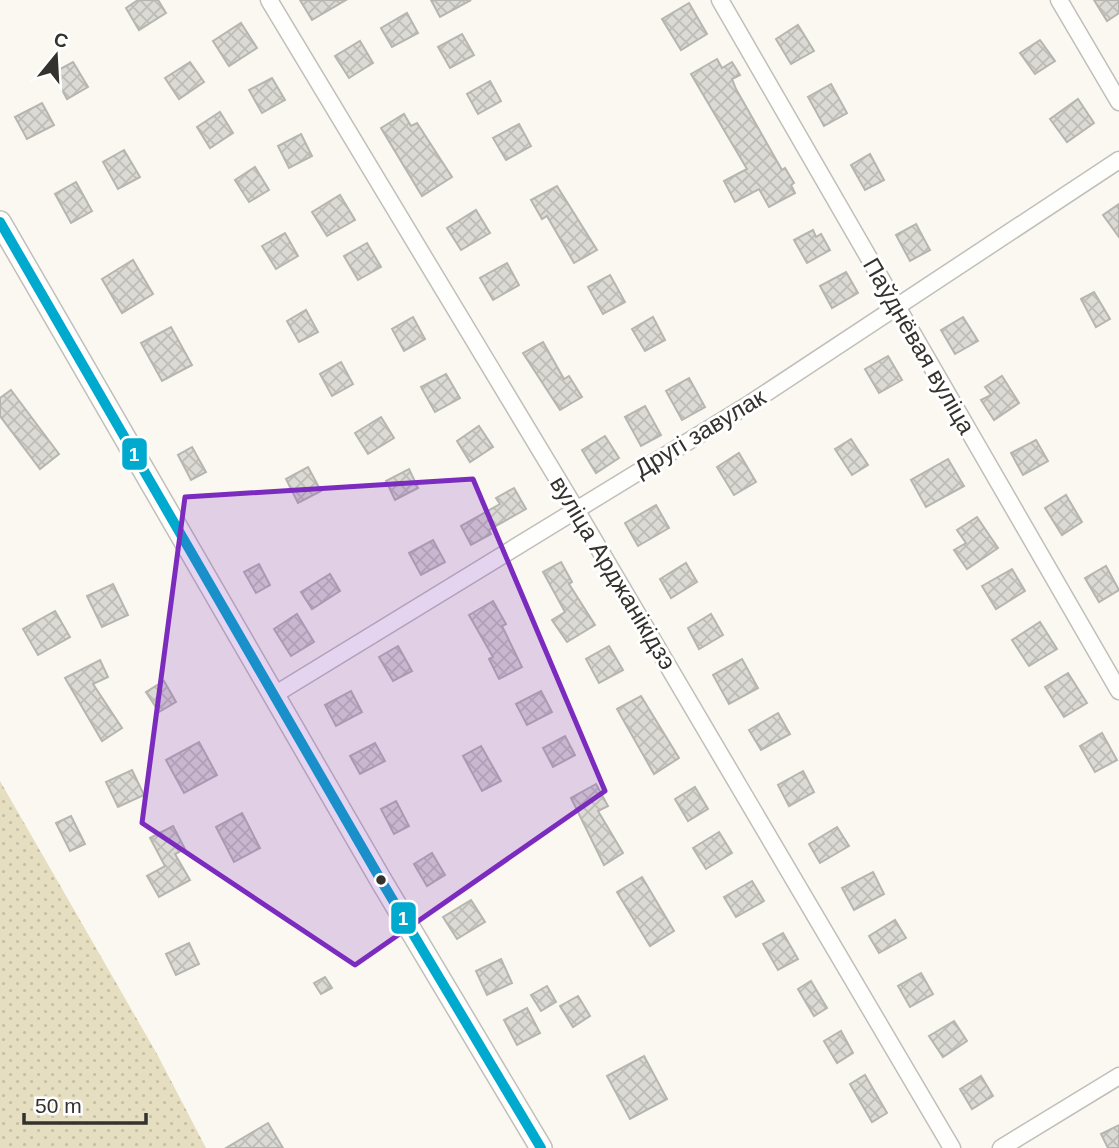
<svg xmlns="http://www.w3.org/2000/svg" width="1119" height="1148" viewBox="0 0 1119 1148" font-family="Helvetica,sans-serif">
<defs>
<pattern id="grass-dots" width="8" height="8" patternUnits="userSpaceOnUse" patternTransform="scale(1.75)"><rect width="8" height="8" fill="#e6dec0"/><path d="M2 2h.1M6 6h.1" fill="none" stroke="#c6bfa5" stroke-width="1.8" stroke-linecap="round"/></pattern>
<pattern id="building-cross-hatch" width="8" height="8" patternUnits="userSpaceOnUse" patternTransform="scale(1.75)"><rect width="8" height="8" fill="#dcdad4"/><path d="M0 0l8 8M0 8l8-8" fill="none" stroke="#bdbcb6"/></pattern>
</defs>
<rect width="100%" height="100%" fill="#faf8f0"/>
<polygon fill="url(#grass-dots)" points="0,781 157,1054 206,1148 0,1148"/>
<g fill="url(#building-cross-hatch)" stroke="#b6b5af" stroke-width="2">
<polygon points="138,0 158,0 166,13 139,30 126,8"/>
<polygon points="300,0 346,0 312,20"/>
<polygon points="431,0 471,0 440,17"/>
<polygon points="1094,0 1119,0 1119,13 1107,21"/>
<polygon points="689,3 707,34 681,50 662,19"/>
<polygon points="407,13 418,33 392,47 381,28"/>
<polygon points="241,23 257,48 229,66 213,41"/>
<polygon points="798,25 814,51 791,64 776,39"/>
<polygon points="462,34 474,55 450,68 438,47"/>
<polygon points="1040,40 1055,61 1035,74 1020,53"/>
<polygon points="360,41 373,63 349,78 335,56"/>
<polygon points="717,59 722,68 732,62 740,75 732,79 736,89 782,170 785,168 794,183 791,185 795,193 769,207 759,189 735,202 724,181 747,169 691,74"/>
<polygon points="73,62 88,87 67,99 53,73"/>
<polygon points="190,62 204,82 179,99 165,78"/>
<polygon points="272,78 285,100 262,113 249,90"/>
<polygon points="490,81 501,101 478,114 467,94"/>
<polygon points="831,84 847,113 824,126 808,97"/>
<polygon points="1078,99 1094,123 1067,142 1050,119"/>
<polygon points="42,103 54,125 27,139 15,117"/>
<polygon points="220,112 233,133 210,148 197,127"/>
<polygon points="404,114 411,126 417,123 452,177 422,196 381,128"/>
<polygon points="519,124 531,146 506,160 493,138"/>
<polygon points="301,134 312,156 289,168 278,146"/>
<polygon points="124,150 140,177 118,189 103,162"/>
<polygon points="870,154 884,180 865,190 851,165"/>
<polygon points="255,167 269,190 249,202 235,180"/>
<polygon points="76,182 92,211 71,223 55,194"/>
<polygon points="557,186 597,250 574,263 547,216 542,219 531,200"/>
<polygon points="340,195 355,220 327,236 312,212"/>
<polygon points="1119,204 1119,237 1103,215"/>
<polygon points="476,210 490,233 461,250 447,228"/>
<polygon points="916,224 930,250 910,261 896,235"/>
<polygon points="813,230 816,237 821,234 830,250 807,263 794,240"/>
<polygon points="285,233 298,256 276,269 262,246"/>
<polygon points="367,243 381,267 358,280 344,256"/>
<polygon points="133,260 153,294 122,313 102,279"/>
<polygon points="507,263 519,285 493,300 480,278"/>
<polygon points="846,272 858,293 832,308 820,286"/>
<polygon points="610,275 625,302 603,314 588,287"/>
<polygon points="1094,292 1110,319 1096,327 1081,299"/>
<polygon points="306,310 318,332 299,342 287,321"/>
<polygon points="413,317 425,339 404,351 392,329"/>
<polygon points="653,317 665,340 645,351 632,329"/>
<polygon points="963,317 978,341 955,354 941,330"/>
<polygon points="171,327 192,365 162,381 141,343"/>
<polygon points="543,342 564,379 569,376 582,397 560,410 523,353"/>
<polygon points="888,356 902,380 879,393 865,369"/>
<polygon points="341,362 353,384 332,396 320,374"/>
<polygon points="446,374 460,398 435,412 421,387"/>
<polygon points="1002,376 1019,403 994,420 981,400 991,395 985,387"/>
<polygon points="689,378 705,407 682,420 666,391"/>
<polygon points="11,390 59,454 40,469 0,416 0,398"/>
<polygon points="645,406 661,435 641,446 625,417"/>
<polygon points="381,417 394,438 368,454 355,433"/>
<polygon points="479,426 493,447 470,462 457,441"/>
<polygon points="605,436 619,458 596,473 582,450"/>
<polygon points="851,439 868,465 852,475 835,449"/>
<polygon points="1036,440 1048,461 1023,475 1011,453"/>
<polygon points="192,447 206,472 191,480 178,455"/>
<polygon points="739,453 756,482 734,495 717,467"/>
<polygon points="948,459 964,486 926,507 911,480"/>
<polygon points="308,467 321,491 298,503 286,479"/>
<polygon points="409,469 418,488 395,500 386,481"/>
<polygon points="514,488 526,509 489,530 491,534 471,545 461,526 500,504 496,498"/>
<polygon points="1066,495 1082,522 1062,535 1045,508"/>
<polygon points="656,505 669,528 638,546 625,523"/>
<polygon points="977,517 998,548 967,569 954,550 966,543 957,530"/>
<polygon points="433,540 445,562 421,575 409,553"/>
<polygon points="561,562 572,582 569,584 595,625 567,642 552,620 565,612 543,572"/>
<polygon points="686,563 697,582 671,598 660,579"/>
<polygon points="259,564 270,585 256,593 244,572"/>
<polygon points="1106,566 1119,590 1099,602 1085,578"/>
<polygon points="1012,569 1025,591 996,609 982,586"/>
<polygon points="330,574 340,591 312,609 301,592"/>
<polygon points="113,584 128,615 102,627 87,596"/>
<polygon points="493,601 506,624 502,626 522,667 499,679 489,659 493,657 469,615"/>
<polygon points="55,611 70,637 38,655 23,629"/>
<polygon points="297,614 314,642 291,656 274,629"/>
<polygon points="711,614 723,635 699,649 688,628"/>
<polygon points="1040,622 1057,649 1029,666 1012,640"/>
<polygon points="398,646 412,671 393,681 379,657"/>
<polygon points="609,646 623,670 599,683 586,659"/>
<polygon points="742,659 758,688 729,704 713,675"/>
<polygon points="100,660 108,677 93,684 122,728 102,741 65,678"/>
<polygon points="1068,673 1087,703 1064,717 1045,687"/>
<polygon points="164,681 176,702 159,712 146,692"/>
<polygon points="351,691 362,712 336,726 325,705"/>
<polygon points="541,691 552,712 527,725 516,704"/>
<polygon points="641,696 679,758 654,774 617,709"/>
<polygon points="778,713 790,734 761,750 749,730"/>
<polygon points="1102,733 1117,760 1095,772 1080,746"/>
<polygon points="565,736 575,755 553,767 543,748"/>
<polygon points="199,742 217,775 184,793 166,760"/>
<polygon points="375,743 385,761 360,774 350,756"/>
<polygon points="481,746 501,781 482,791 463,756"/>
<polygon points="132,770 144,795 118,807 106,782"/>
<polygon points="803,771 814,792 789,806 778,785"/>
<polygon points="596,784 608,806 598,811 623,853 604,865 571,798"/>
<polygon points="695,787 708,809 688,821 675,799"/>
<polygon points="396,801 409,826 394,834 381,809"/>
<polygon points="242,813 260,848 234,862 216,827"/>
<polygon points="71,816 85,844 70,851 56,823"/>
<polygon points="173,826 185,849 175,854 190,880 159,897 147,876 165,866 150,838"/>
<polygon points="837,827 849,846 820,863 809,844"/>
<polygon points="719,832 732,853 706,869 693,848"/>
<polygon points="432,853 445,875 427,886 414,864"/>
<polygon points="873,872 884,894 854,910 842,888"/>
<polygon points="642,877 674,931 650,946 617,892"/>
<polygon points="752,881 764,901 736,917 724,897"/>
<polygon points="471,900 485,922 457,939 443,917"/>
<polygon points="895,920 906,938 879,953 869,936"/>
<polygon points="783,933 798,959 778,970 763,944"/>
<polygon points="189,943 199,964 176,975 166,954"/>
<polygon points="501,959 512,983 487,995 476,971"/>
<polygon points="921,973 933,994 910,1007 898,986"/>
<polygon points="325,977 332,988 321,994 314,983"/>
<polygon points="811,981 827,1008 814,1016 798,989"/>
<polygon points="547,986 556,1002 541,1011 531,995"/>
<polygon points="578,996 590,1016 573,1027 560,1006"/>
<polygon points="527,1008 540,1033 517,1045 504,1020"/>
<polygon points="954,1021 967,1041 943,1057 929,1036"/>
<polygon points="841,1031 853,1053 837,1063 824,1041"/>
<polygon points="644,1056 667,1099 630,1119 607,1076"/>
<polygon points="865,1075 887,1113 872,1122 850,1084"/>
<polygon points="981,1076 993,1096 972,1109 960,1089"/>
<polygon points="268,1123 283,1148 226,1148"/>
<polygon points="1119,1125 1119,1148 1108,1148 1101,1134"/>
</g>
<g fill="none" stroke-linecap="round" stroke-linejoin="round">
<defs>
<g id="minor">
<polyline points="269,0 575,508 952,1148"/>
<polyline points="720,0 1119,691"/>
<polyline points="1059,0 1119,102"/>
<polyline points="274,695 751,403 1119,160"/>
<polyline points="1001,1148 1119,1076"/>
</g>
<polyline id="tertiary" points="0,222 382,882 541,1148"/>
</defs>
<use href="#minor" stroke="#c1bfba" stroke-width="19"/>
<use href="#tertiary" stroke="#c1bfba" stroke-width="24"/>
<use href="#minor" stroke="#fefefd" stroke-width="16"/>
<use href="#tertiary" stroke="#fefefd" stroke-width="21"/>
<defs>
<polyline id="bus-1" points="0,222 382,882 541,1148"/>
</defs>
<use href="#bus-1" stroke="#fff" stroke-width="16"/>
<use href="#bus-1" stroke="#00a9ce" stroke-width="10"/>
</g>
<path fill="#7b2cbf" fill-opacity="0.2" stroke="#7b2cbf" stroke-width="5" stroke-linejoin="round" d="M 473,479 L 605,791 L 355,965 L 142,823 L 185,497 Z"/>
<circle fill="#34322d" stroke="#fff" stroke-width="2.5" cx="381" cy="880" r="6"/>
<g text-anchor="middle" stroke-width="6" stroke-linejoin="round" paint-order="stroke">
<g font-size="24" fill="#34322d" stroke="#fff">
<text transform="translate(919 346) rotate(60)" y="8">Паўднёвая вуліца</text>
<text transform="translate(700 433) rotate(-31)" y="8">Другі завулак</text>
<text transform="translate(613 573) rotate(59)" y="8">вуліца Арджанікідзэ</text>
</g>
</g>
<g stroke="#fff" stroke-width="2.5">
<rect x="121" y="437" width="27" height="34" rx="7" fill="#00a9ce"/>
<rect x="390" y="901" width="27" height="34" rx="7" fill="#00a9ce"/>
</g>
<g font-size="19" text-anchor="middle" font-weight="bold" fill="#fff">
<text x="134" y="461">1</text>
<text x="403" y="925">1</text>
</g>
<g transform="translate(56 56) rotate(18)" stroke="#ffffff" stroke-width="5" paint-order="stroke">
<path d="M0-5L12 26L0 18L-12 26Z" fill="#34322d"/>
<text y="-10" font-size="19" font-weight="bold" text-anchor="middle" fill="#34322d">С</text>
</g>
<path d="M24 1113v10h122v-10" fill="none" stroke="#34322d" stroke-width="3.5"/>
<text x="35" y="1113" font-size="21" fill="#34322d" stroke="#ffffff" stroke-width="5" paint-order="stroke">50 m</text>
</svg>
